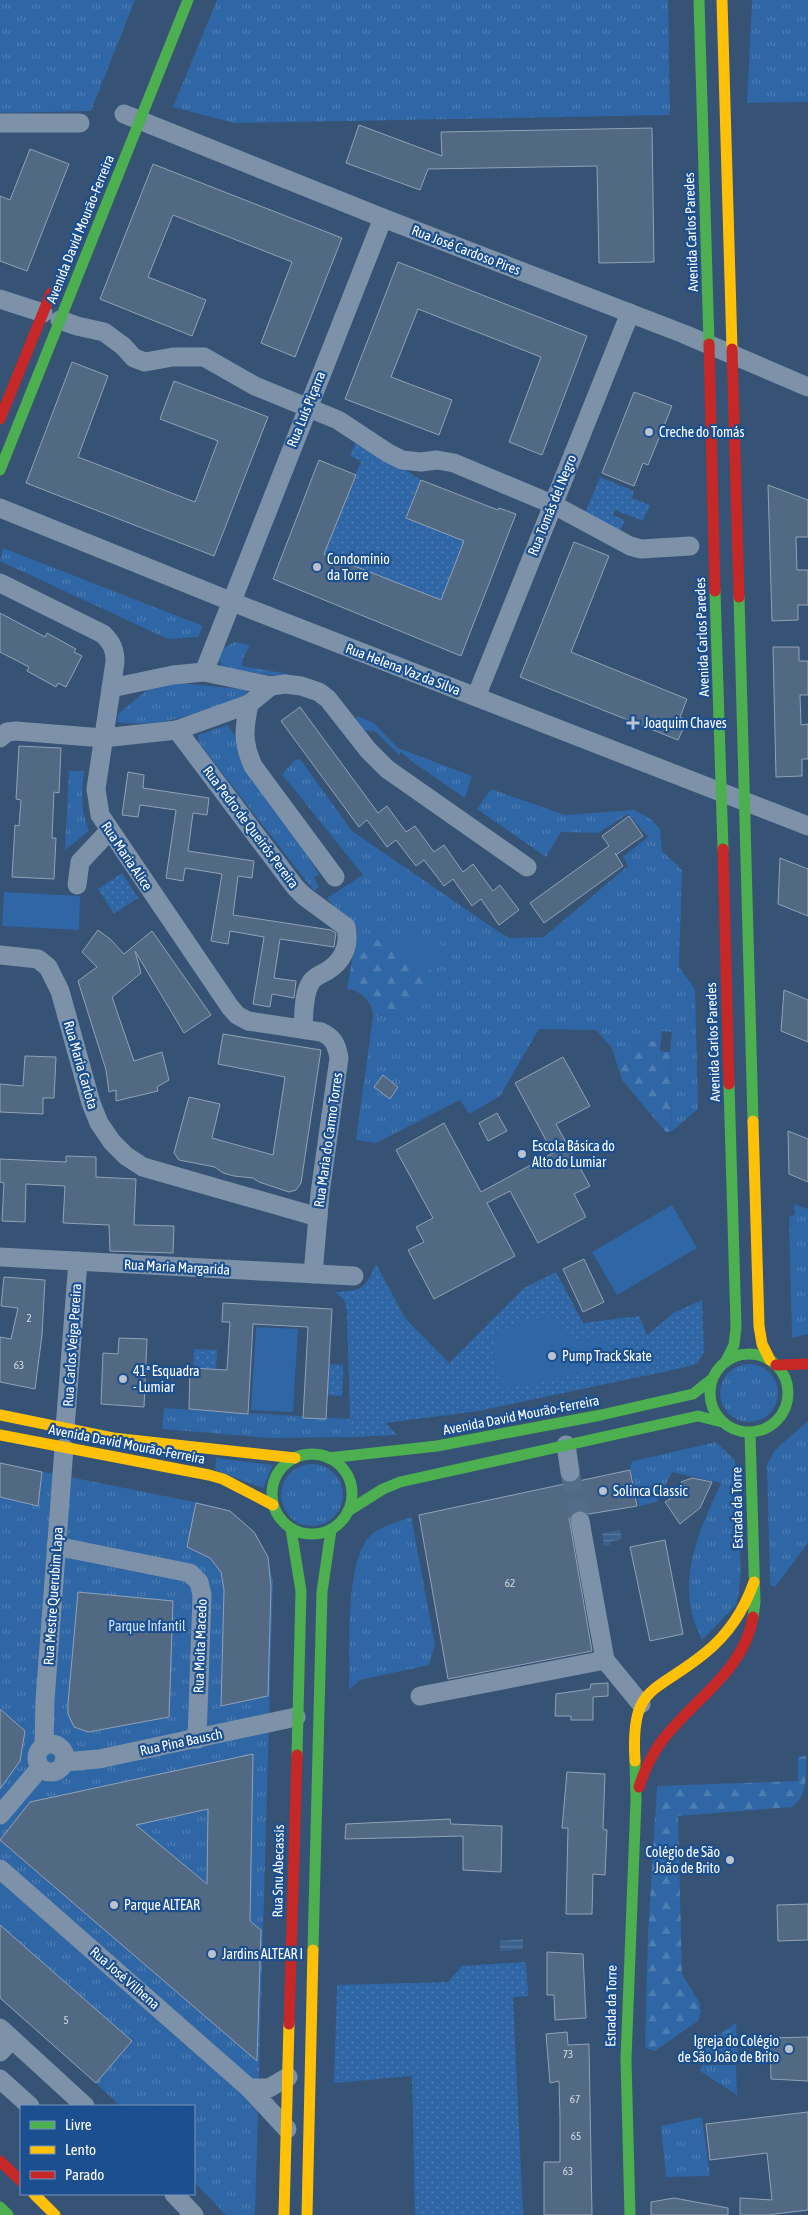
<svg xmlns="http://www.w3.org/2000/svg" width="808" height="2215" viewBox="0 0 808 2215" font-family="'Asap Condensed',sans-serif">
<defs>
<pattern id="grass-tufts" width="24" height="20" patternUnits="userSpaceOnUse" patternTransform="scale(1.25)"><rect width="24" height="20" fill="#2f66a5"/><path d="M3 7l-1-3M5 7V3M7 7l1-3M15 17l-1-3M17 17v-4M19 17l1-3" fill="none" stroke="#4e7db2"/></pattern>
<pattern id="forest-firs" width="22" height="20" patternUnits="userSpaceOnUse" patternTransform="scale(1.25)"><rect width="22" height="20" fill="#2f66a5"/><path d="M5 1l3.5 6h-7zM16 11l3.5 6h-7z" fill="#4e7db2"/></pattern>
<pattern id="park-dots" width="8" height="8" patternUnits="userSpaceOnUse" patternTransform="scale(1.25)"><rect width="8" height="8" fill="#2f66a5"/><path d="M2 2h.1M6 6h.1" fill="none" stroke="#4e7db2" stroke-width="1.8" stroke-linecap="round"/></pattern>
<pattern id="water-rules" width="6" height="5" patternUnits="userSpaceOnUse" patternTransform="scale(1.25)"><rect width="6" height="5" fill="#3b618d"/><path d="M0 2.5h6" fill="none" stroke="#58799e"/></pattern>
</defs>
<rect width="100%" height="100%" fill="#365274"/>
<g fill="url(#grass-tufts)">
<polygon points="0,0 135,0 91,111 0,113"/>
<polygon points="217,0 668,0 670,115 234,123 173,107"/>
<polygon points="752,0 808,0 808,102 747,103"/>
<polygon points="3,548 203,626 198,637 168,639 0,561"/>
<polygon points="235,642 250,645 243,658 242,666 288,674 290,678 223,668 219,660 224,648"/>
<path d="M 181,683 L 248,690 L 243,699 C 202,711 160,729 117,722 L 118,714 L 147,690 Z"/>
<polygon points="357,716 374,723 398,748 472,776 465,798 414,763 401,752 399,755 375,731 365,730 356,722"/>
<polygon points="228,725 319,875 314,877 319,887 314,891 198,742 198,735"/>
<polygon points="300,759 352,831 499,932 510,938 544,937 628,866 623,857 648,837 628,814 598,833 561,832 546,857 477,809 491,789 565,815 634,810 651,819 660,829 662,851 682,870 679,967 695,989 698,1109 672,1131 670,1052 672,1032 662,1031 661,1040 612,1048 596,1030 539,1029 500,1096 469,1114 460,1100 376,1143 356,1140 373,1016 399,1014 354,950 357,933 327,898 363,875 282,774 295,760"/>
<polygon points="69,771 84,771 82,791 83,812 89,831 65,850"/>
<polygon points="794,1204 808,1209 808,1334 792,1338 789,1216 795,1215"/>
<polygon points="347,1310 365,1437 270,1438 162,1429 164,1408 350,1419"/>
<circle cx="749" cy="1393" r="29"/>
<polygon points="808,1421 808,1543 775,1587 770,1585 767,1465 775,1450"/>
<path d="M 716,1442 L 735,1460 L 741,1571 L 739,1592 L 736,1605 L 702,1640 C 699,1632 694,1623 692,1614 C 681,1567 702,1525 721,1483 L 672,1472 L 657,1502 L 639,1506 L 630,1466 L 633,1461 Z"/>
<polygon points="216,1458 273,1465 263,1488 215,1470"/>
<polygon points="0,1463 209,1505 230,1511 254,1532 268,1557 273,1582 255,2215 226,2215 194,2182 194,2106 120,2106 96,2083 0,1998"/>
<circle cx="312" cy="1495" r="31"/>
<path d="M 411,1517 L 435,1644 L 429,1665 L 360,1680 L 349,1690 C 350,1654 344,1557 372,1534 C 380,1527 400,1521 411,1517 Z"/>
<polygon points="736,2023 738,2053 701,2056 698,2049"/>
<polygon points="702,2065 736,2065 737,2095 700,2071"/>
<polygon points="702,2117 710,2176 666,2177 661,2126"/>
</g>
<g fill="url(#forest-firs)">
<path d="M 381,938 L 444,979 L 399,1014 L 373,1016 C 372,1001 362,991 347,989 L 354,950 Z"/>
<polygon points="661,1040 660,1051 670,1052 672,1131 666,1132 622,1080 612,1048"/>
<path d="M 806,1756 C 806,1774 808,1796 792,1807 L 678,1816 L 682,1974 L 699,2002 L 701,2011 L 698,2021 L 655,2051 L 645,2048 L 648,1933 L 657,1786 L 798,1781 L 798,1757 Z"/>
</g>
<g fill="url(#park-dots)">
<polygon points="357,439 421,480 406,518 464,541 441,600 324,554 361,461 350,456"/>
<polygon points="600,477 634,491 632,498 650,505 643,521 615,510 613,515 625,520 620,531 584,516"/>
<polygon points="122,873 138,898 114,914 98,889"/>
<path d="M 376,1264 L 405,1318 L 449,1363 L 524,1288 L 556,1272 L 583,1323 L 639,1316 L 647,1335 L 675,1312 L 702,1300 L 704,1352 L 697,1364 L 677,1369 L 478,1411 L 386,1423 L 397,1435 L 351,1437 L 347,1310 L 344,1300 L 335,1292 C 362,1291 365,1289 376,1264 Z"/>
<polygon points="194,1349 217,1350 216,1371 193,1370"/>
<polygon points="329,1364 343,1365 342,1396 327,1395"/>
<polygon points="526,1962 528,1996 513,1997 523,2215 415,2215 412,2076 334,2083 337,1985 448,1982 462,1966"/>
</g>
<g fill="#2f66a5">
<polygon points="4,892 80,896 79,930 2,926"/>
<polygon points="408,925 446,948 434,967 397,944"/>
<polygon points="672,1205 697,1248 617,1295 592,1252"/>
<path d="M 543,1317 L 556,1318 C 562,1323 563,1334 570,1338 C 578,1343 592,1335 602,1338 L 608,1348 L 610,1364 L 604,1368 L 510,1388 L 502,1387 L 492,1350 L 494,1338 L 514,1323 Z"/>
<polygon points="256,1327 298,1329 293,1412 251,1410"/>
</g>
<g fill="url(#water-rules)">
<polygon points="620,1530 622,1539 610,1542 610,1545 604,1546 602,1533"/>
<polygon points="523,1939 523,1949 500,1951 500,1941"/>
</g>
<g fill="#526984" stroke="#92a2b6" fill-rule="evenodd">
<polygon points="359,125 442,156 441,132 652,128 654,262 599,263 597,166 428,169 420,190 346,163"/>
<polygon points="30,149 69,164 27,271 0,261 0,196 10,200"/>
<polygon points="153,164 342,238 295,357 261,343 292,262 173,215 148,277 206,300 192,336 100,299"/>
<polygon points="398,262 587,336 542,455 509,442 541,357 418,309 391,377 452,400 439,435 345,399"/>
<polygon points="72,362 108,376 78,457 195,502 218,441 160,419 174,381 268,417 214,556 26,483"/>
<polygon points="634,392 672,406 648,465 643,463 634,486 602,473"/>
<polygon points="319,460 356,475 324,554 441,600 464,541 406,518 421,480 498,510 499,508 516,514 461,656 273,579"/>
<polygon points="768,485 808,500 808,537 796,537 797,570 808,570 808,605 798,605 798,620 772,621"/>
<polygon points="574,542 609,556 571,652 687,699 680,717 687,720 678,740 520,677"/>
<polygon points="0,613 45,637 47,633 76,649 74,652 82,656 66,687 58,683 56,687 27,671 29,667 0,652"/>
<polygon points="773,647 799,647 799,661 808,661 808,695 800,695 801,725 808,724 808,759 802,759 802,776 776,777"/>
<polygon points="300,707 378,813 387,806 406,832 415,826 434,852 444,845 463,872 473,864 493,891 500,885 519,910 499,925 481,899 472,906 453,879 444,886 424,860 416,866 396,840 387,847 367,820 359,827 281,721"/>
<polygon points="19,746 61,748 59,793 54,792 52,838 56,838 54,879 12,877 15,825 19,826 21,800 16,799"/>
<polygon points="128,772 144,775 143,788 209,798 207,815 193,813 188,851 254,861 252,878 238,876 233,915 331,930 336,933 334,947 280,939 274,978 296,981 294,998 272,994 270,1007 253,1004 264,937 230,931 228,944 211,941 222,874 185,868 183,881 166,878 176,810 140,805 138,817 122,815"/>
<polygon points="629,816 643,836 616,855 615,853 623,866 544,923 530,903 609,846 602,836"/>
<polygon points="780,858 808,869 808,916 778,904"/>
<polygon points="98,930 110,939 124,954 152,931 211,1015 184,1033 135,951 141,973 112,997 134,1061 162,1052 169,1080 157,1087 158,1091 116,1101 116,1090 109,1092 106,1070 78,981 97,967 82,952"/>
<polygon points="784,990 808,1000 808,1042 781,1031"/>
<polygon points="223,1034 321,1050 301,1183 296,1190 289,1192 259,1182 253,1178 234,1176 223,1173 215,1167 179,1160 174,1153 189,1097 220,1104 212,1138 273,1155 285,1077 218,1064"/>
<polygon points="25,1056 56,1057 54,1098 43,1098 43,1114 0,1112 0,1084 23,1086"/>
<polygon points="563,1057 590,1106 556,1124 590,1186 574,1194 586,1217 538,1243 510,1191 487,1203 515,1256 434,1299 408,1250 424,1242 416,1227 433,1218 396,1150 444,1123 481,1192 553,1153 515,1083"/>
<polygon points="383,1075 398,1087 390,1099 374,1087"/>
<polygon points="497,1113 507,1131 488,1141 479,1123"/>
<polygon points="788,1131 808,1139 808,1182 789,1174"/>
<polygon points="66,1156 96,1157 96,1177 136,1179 134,1225 174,1226 173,1253 110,1251 109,1225 63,1223 65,1186 26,1184 25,1222 2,1221 4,1183 0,1182 0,1159 66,1162"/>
<polygon points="584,1259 604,1302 583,1312 563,1269"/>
<polygon points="4,1277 45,1280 42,1335 35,1389 0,1382 0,1337 11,1339 18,1308 1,1306"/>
<polygon points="223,1303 332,1309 326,1419 303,1418 308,1327 253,1324 248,1414 189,1409 190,1368 227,1370 230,1322 222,1322"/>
<polygon points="119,1338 147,1339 144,1407 101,1404 103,1353 118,1354"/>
<polygon points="0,1463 42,1472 38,1506 0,1497"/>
<polygon points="630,1470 637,1506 589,1514 584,1511 578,1510 573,1512 569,1518 592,1651 448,1679 419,1515"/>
<polygon points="692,1478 712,1482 700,1508 680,1524 665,1502 686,1489 681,1482"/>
<polygon points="196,1503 230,1511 254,1532 268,1557 271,1587 268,1696 221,1706 224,1590 221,1572 210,1558 187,1547"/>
<polygon points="665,1540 683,1634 650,1641 630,1547"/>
<polygon points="78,1592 173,1601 169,1717 88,1732 74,1727 68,1714 68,1703"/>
<polygon points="608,1683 608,1696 593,1697 593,1720 571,1720 571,1716 555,1716 556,1694 590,1689 591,1684"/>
<polygon points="0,1709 25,1731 20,1761 0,1789"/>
<path d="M 253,1754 L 250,1921 L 261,1930 L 257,2061 L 0,1840 L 30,1802 ZM 208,1809 L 207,1884 L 136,1825 Z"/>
<polygon points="567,1772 605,1774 603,1829 607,1830 605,1875 593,1874 592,1914 566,1914 568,1828 562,1828"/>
<polygon points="450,1819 451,1824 502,1826 501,1872 463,1870 463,1836 345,1839 346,1824"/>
<polygon points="808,1904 808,1940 778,1941 777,1905"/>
<polygon points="0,1925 132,2041 96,2083 0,1998"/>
<polygon points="547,1952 583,1954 586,2018 555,2020 554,1995 547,1995"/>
<polygon points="567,2032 568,2045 589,2044 592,2215 544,2215 544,2162 560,2162 560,2118 559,2081 550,2083 546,2034"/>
<polygon points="808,2037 808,2081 771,2079 770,2038"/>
<polygon points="808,2112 808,2210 767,2215 740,2215 740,2198 772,2200 767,2153 710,2160 706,2124"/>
<polygon points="674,2198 728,2208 728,2215 651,2215 651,2202"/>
</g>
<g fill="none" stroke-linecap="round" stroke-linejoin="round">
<polyline stroke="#546c89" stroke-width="19" stroke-dasharray="19 9" stroke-linecap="butt" points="570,1472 580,1521"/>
<g stroke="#7d92a8" stroke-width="19">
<polyline points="124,114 383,218 684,334 808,387"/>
<polyline points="0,123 80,123"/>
<polyline points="0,299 43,313"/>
<polyline points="60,320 77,326 104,332 123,346 134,358 145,362 173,357 204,357 255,386 338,420 388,453 402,460 421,462 437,460 454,463 552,504 630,546 641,549 690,546"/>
<polyline points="0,508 250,609 808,826"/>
<path d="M 0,583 L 103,634 C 112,643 115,649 115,662 L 96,789 L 100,815 L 230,1007 L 237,1015 L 248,1021 L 321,1032 C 333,1037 337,1045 339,1058 L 320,1193 L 313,1274"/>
<polyline points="204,672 271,686"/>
<polyline points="111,688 173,675 204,672 383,218"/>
<polyline points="476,697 630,313"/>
<path d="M 249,704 C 244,729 242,741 253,766 L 335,877"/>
<path d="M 177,730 L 295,887 L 304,896 L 346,927 C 350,946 343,961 327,971 C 321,974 314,977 311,982 C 303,994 304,1015 303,1029"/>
<polyline points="0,738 7,732 16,731 103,738 177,730 249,704 271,686 285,684 301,686 319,692 328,699 368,750 387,769 527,867"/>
<polyline points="77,885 80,862 109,831"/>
<polyline points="0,955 38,959 48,967 60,991 91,1103 99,1123 112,1142 126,1156 143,1167 318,1217"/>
<polyline points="0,1257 354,1276"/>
<polyline points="65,1428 78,1261"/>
<polyline points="566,1445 570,1472"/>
<polyline points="580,1521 605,1660 641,1704"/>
<polyline points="56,1546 190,1573 199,1582 202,1595 197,1739"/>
<polyline points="420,1696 605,1660"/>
<circle cx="51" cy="1758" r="14"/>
<polyline points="44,1745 45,1700 64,1448"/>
<polyline points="64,1762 99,1759 296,1717"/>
<polyline points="0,1815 40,1768"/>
<polyline points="0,1869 249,2088 287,2129"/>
<polyline points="0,2028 85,2106"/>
<polyline points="0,2052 12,2039"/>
<polyline points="0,2079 30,2106"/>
<polyline points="249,2088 269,2088 288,2077"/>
<polyline points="174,2194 194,2215"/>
</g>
<g stroke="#4caf50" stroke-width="11">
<polyline points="699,0 709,344"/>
<polyline points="0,470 188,0"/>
<polyline points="715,591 723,849"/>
<polyline points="739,597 753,1121"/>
<circle cx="749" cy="1393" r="39"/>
<polyline points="726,1361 734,1345 736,1327 729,1084"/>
<polyline points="750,1433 755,1602 753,1617"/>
<circle cx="312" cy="1494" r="40"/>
<polyline points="328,1458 437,1446 601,1415 693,1394 712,1379"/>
<polyline points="348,1511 383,1489 400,1482 698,1416 722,1422"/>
<polyline points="291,1529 301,1591 297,1755"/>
<polyline points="313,1950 322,1592 331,1530"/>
<polyline points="0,2207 8,2215"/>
<polyline points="630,2215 626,2059 636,1800 635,1761"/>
</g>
<g stroke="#ffc107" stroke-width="11">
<polyline points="722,0 732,349"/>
<polyline points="753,1121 759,1326 762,1344 770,1360"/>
<polyline points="0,1415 113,1438 295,1458"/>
<polyline points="0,1435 209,1475 223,1479 273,1505"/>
<path d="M 635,1761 C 630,1684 655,1694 705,1653 C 729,1634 744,1610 754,1582"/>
<polyline points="34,2194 55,2215"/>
<polyline points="284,2215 289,2024"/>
<polyline points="307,2215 313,1950"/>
</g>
<g stroke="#c62828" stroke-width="11">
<polyline points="709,344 715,591"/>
<polyline points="732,349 739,597"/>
<polyline points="0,419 51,293"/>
<polyline points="723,849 729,1084"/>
<polyline points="776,1365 808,1364"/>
<path d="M 639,1787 C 644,1771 651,1756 661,1742 C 691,1701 744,1672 753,1617"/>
<polyline points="289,2024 297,1755"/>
<polyline points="0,2161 21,2181"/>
</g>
</g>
<g fill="#b9c2ce" stroke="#1b4f8f" stroke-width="2">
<circle cx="649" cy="432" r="5"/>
<circle cx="317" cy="567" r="5"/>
<path d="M630.5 715.5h5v5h5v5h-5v5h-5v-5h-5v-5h5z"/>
<circle cx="522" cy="1154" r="5"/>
<circle cx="552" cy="1356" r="5"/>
<circle cx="123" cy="1379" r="5"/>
<circle cx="603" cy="1491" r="5"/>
<circle cx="730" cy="1860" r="5"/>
<circle cx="114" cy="1905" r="5"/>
<circle cx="212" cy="1954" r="5"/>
<circle cx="789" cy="2049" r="5"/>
</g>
<g text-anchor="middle" stroke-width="4.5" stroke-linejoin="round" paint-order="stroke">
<g font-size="11" fill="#d4dae0">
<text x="29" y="1322">2</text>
<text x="19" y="1369">63</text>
<text x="510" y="1587">62</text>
<text x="66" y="2024">5</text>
<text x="568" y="2058">73</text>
<text x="575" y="2103">67</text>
<text x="576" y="2140">65</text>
<text x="568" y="2175">63</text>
</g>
<g font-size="14" fill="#fff" stroke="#1b4f8f">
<text transform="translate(80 229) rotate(-68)" y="5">Avenida David Mourão-Ferreira</text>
<text transform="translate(691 232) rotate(-92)" y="5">Avenida Carlos Paredes</text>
<text transform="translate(466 250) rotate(21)" y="5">Rua José Cardoso Pires</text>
<text transform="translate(306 409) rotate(-68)" y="5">Rua Luís Piçarra</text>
<text transform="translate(552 505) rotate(-68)" y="5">Rua Tomás del Negro</text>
<text transform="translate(702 637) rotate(-92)" y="5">Avenida Carlos Paredes</text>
<text transform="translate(403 669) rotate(21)" y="5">Rua Helena Vaz da Silva</text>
<text transform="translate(251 827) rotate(53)" y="5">Rua Pedro de Queirós Pereira</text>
<text transform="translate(127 856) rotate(56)" y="5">Rua Maria Alice</text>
<text transform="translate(713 1042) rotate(-92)" y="5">Avenida Carlos Paredes</text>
<text transform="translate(81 1065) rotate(74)" y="5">Rua Maria Carlota</text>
<text transform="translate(328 1140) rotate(-82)" y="5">Rua Maria do Carmo Torres</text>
<text transform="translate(177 1267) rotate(3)" y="5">Rua Maria Margarida</text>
<text transform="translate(72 1345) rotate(-86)" y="5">Rua Carlos Veiga Pereira</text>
<text transform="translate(521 1415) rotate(-11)" y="5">Avenida David Mourão-Ferreira</text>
<text transform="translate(127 1444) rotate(11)" y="5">Avenida David Mourão-Ferreira</text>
<text transform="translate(737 1508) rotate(-91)" y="5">Estrada da Torre</text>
<text transform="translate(53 1596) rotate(-86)" y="5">Rua Mestre Querubim Lapa</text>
<text transform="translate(200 1646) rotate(-88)" y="5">Rua Moita Macedo</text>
<text transform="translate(181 1742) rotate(-12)" y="5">Rua Pina Bausch</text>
<text transform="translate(278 1871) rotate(-89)" y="5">Rua Snu Abecassis</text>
<text transform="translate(125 1978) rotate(41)" y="5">Rua José Vilhena</text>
<text transform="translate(611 2006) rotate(-89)" y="5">Estrada da Torre</text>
</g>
<g font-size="14" fill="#fff" stroke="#1b4f8f" text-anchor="start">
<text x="659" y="437">Creche do Tomás</text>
<text x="327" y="564">Condomínio<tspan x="327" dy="16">da Torre</tspan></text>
<text x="644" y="728">Joaquim Chaves</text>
<text x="532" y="1151">Escola Básica do<tspan x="532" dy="16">Alto do Lumiar</tspan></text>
<text x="562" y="1361">Pump Track Skate</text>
<text x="133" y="1376">41ª Esquadra<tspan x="133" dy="16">- Lumiar</tspan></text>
<text x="613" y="1496">Solinca Classic</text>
<text x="720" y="1857" text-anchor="end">Colégio de São<tspan x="720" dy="16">João de Brito</tspan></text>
<text x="124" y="1910">Parque ALTEAR</text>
<text x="222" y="1959">Jardins ALTEAR I</text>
<text x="779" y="2046" text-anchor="end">Igreja do Colégio<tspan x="779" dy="16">de São João de Brito</tspan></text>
</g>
<g font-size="14" fill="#cfe3fa" stroke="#1b4f8f">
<text x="147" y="1631">Parque Infantil</text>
</g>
</g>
<rect x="20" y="2105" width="175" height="90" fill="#1b4f8f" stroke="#7695bc"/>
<rect x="30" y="2121" width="25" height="8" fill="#4caf50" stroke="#7695bc"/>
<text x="65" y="2130" font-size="15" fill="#ffffff">Livre</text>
<rect x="30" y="2146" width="25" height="8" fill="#ffc107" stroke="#7695bc"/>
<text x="65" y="2155" font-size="15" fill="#ffffff">Lento</text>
<rect x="30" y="2171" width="25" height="8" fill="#c62828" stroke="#7695bc"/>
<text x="65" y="2180" font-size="15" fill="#ffffff">Parado</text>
</svg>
